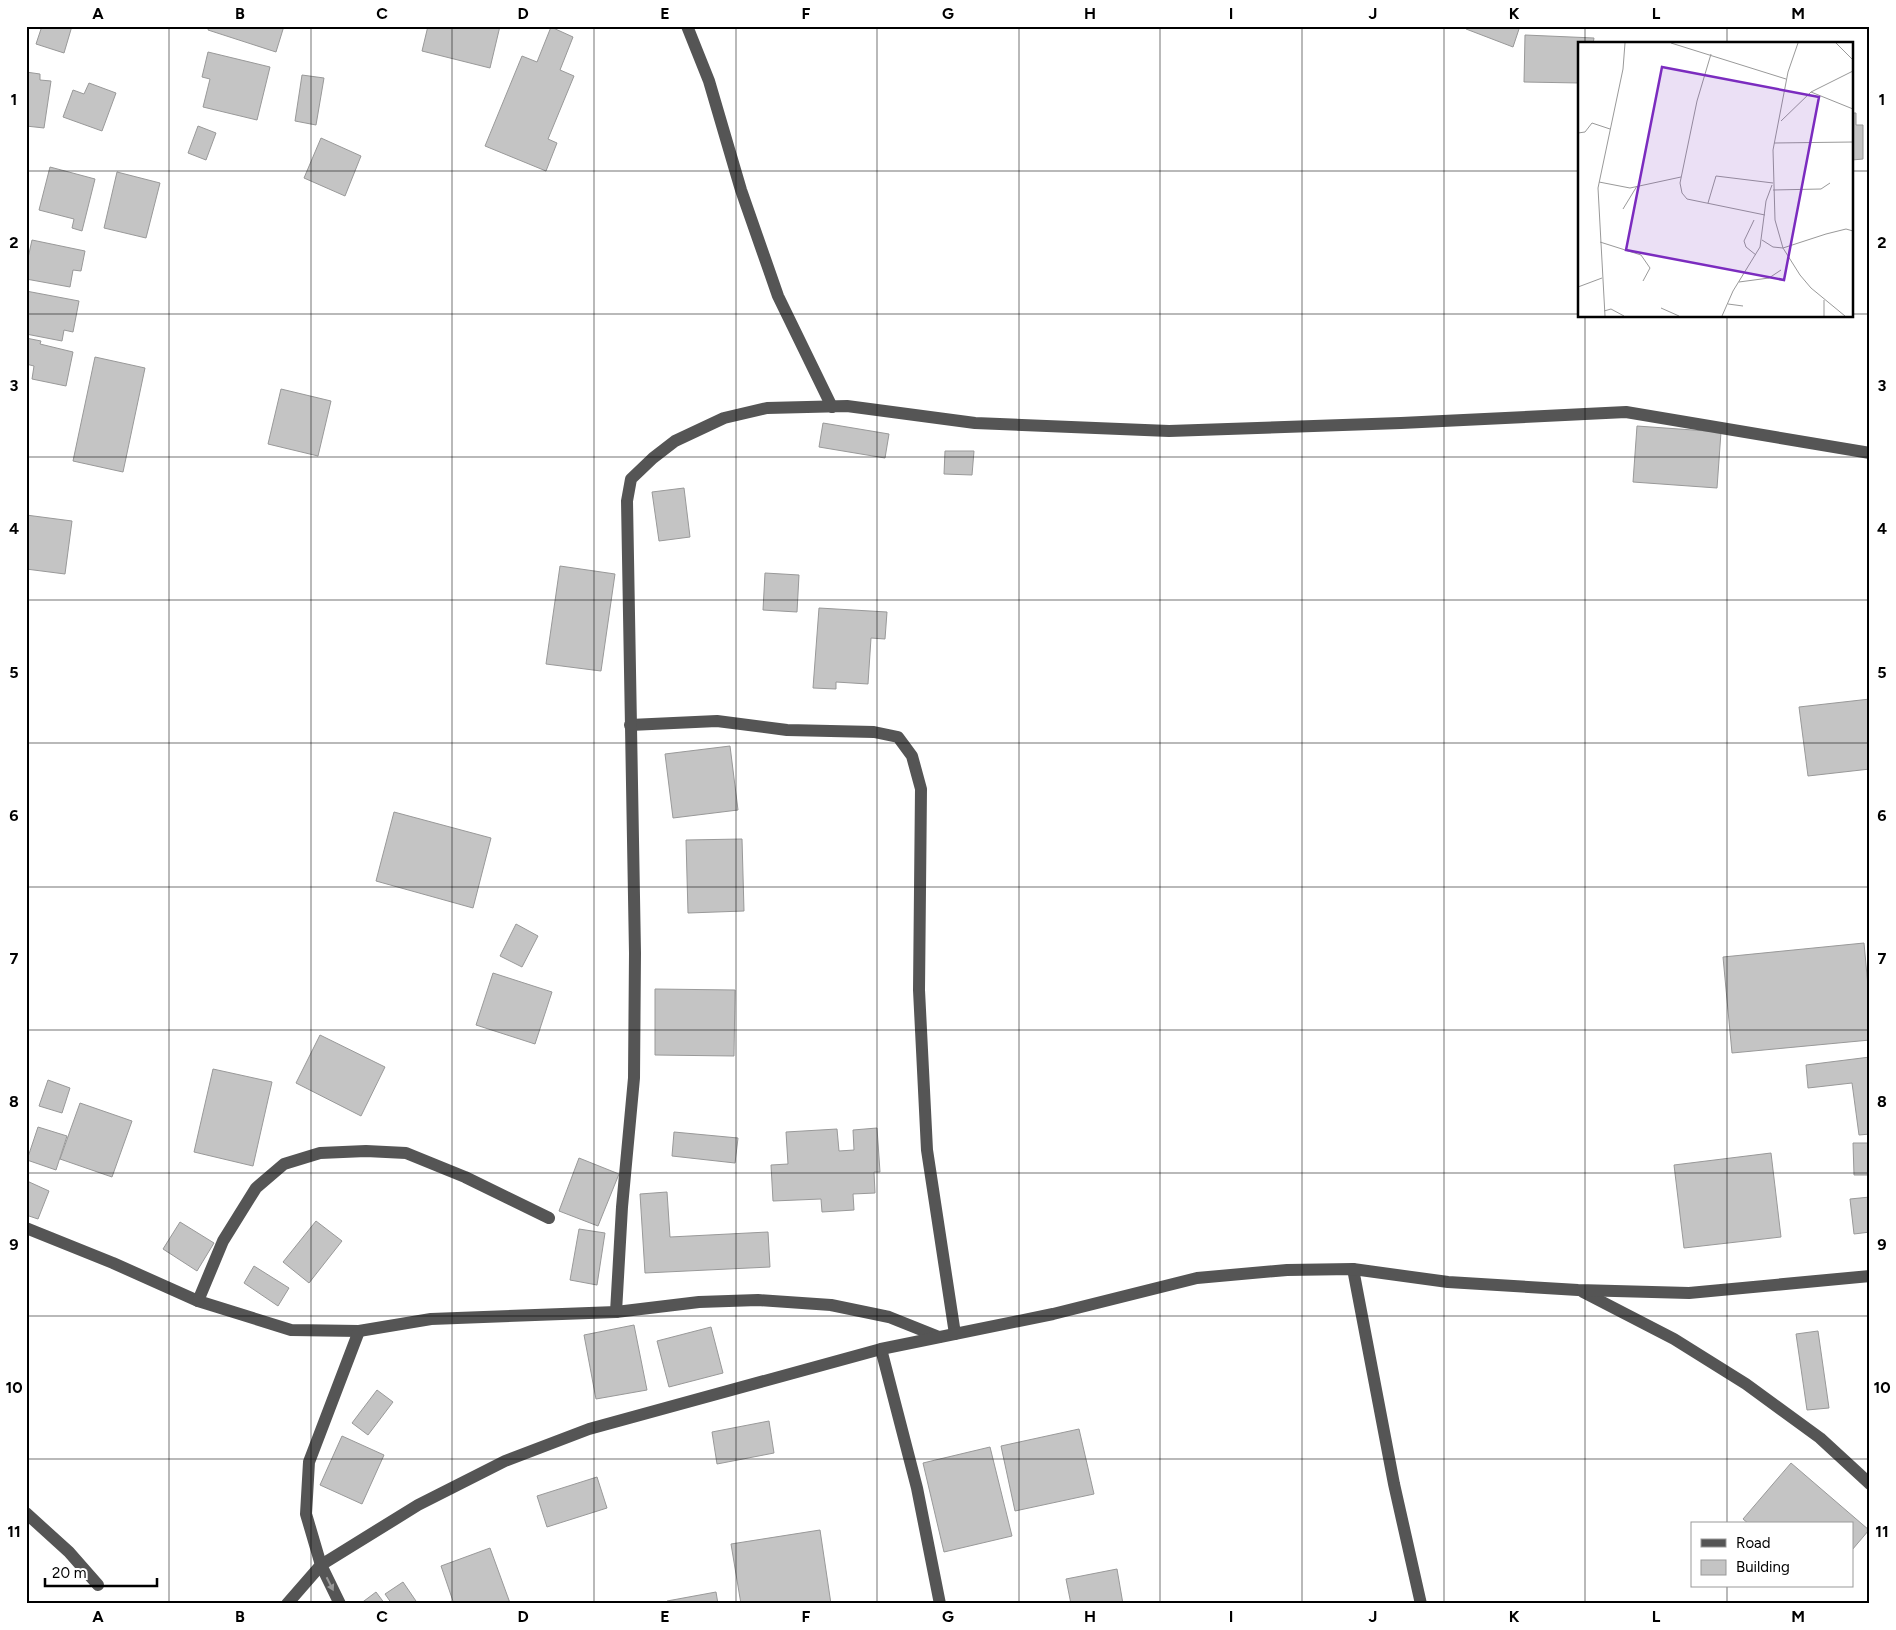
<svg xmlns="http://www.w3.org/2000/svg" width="1896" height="1630" viewBox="0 0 1896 1630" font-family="Figtree,sans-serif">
<rect width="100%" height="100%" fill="#fff"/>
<g fill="#c4c4c4" stroke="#999">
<polygon points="42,26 72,26 64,53 36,44"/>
<polygon points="209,26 284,26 276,52 208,30"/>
<polygon points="428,26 500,26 490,68 422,51"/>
<polygon points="1467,26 1520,26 1513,47 1466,29"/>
<polygon points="551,27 573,37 560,70 574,76 548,139 557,143 546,171 485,146 522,56 537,62"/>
<polygon points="1525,35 1594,38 1593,44 1580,44 1580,83 1524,82"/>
<polygon points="208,52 270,67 257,120 203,107 210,79 202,77"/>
<polygon points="26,72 40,74 40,80 51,81 44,128 26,126"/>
<polygon points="302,75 324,78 316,125 295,121"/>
<polygon points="89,83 116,93 102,131 63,117 73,90 84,94"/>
<polygon points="1852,113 1856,113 1856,125 1863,125 1863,159 1852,160"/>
<polygon points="198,126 216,133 206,160 188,153"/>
<polygon points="321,138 361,156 345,196 304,178"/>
<polygon points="50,167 95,179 82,231 72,228 74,219 39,210"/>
<polygon points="117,172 160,183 146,238 104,228"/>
<polygon points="32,240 85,251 81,271 73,270 70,287 26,279 26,267"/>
<polygon points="26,291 79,301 73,332 64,330 62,341 26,334"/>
<polygon points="26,338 41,341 40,344 73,352 66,386 32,379 34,366 26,364"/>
<polygon points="95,357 145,368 123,472 73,461"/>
<polygon points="281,389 331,401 318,456 268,444"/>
<polygon points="823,423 889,434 885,458 819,447"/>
<polygon points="1637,426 1721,432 1717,488 1633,482"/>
<polygon points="945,451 974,451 972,475 944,474"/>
<polygon points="684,488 690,537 659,541 652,492"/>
<polygon points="26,515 72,521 65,574 26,569"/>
<polygon points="560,566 615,574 601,671 546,664"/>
<polygon points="765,573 799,575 797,612 763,610"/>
<polygon points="819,608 887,612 885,639 871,638 868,684 836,682 836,689 813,688"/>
<polygon points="1870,699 1870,769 1808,776 1799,707"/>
<polygon points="730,746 738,810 673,818 665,754"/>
<polygon points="394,812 491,838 473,908 376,881"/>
<polygon points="742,839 744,911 688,913 686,840"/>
<polygon points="516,924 538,936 522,967 500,956"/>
<polygon points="1864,943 1870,1008 1870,1040 1732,1053 1723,957"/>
<polygon points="493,973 552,992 535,1044 476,1025"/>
<polygon points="655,989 735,990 734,1056 655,1055"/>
<polygon points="320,1035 385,1067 361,1116 296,1083"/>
<polygon points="1870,1057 1870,1134 1859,1135 1852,1083 1808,1088 1806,1065"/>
<polygon points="213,1069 272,1082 253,1166 194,1152"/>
<polygon points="48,1080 70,1088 62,1113 39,1106"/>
<polygon points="80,1103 132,1121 112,1177 60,1159"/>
<polygon points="38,1127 67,1136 56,1170 27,1160"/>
<polygon points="877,1128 880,1172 874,1172 875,1193 853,1194 854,1210 822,1212 821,1199 773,1201 771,1165 788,1164 786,1132 837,1129 839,1151 854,1150 853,1130"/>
<polygon points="674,1132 738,1138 735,1163 672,1156"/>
<polygon points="1853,1143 1870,1143 1870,1175 1854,1175"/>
<polygon points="1771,1153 1781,1237 1684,1248 1674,1165"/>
<polygon points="579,1158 619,1174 598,1226 559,1211"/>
<polygon points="27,1181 49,1191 38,1219 26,1215"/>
<polygon points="667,1192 670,1237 768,1232 770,1267 645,1273 640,1194"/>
<polygon points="1870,1197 1870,1232 1854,1234 1850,1199"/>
<polygon points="316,1221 342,1241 309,1283 283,1262"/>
<polygon points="180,1222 214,1243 197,1271 163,1249"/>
<polygon points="579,1229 605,1233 597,1285 570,1280"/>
<polygon points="254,1266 289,1288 278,1306 244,1283"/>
<polygon points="634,1325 647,1390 596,1399 584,1335"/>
<polygon points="711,1327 723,1373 669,1387 657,1341"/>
<polygon points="1818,1331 1829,1408 1807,1410 1796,1334"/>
<polygon points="377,1390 393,1402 368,1435 352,1423"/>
<polygon points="769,1421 774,1453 717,1464 712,1432"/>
<polygon points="1079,1429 1094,1494 1015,1511 1001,1446"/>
<polygon points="342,1436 384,1455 362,1504 320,1485"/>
<polygon points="990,1447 1012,1536 944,1552 923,1463"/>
<polygon points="1791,1463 1869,1530 1852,1550 1852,1524 1749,1524 1743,1519"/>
<polygon points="597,1477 607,1508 547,1527 537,1496"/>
<polygon points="820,1530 831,1604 741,1604 731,1544"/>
<polygon points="490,1548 510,1603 454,1604 441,1566"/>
<polygon points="1117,1569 1123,1604 1071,1604 1066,1579"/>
<polygon points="403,1582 418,1604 392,1604 385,1594"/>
<polygon points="376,1592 385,1604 360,1604"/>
<polygon points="716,1592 718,1604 668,1604 667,1601"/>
</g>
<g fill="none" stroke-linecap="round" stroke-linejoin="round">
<g stroke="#555" stroke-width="12">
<polyline points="687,26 709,81 741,190 778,296 832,407"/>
<polyline points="630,725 717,721 787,730 874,732 898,737 912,756 921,789 919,990 927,1150 955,1334"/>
<polyline points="26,1228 113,1263 198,1301 291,1330 359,1331 431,1319 616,1312 699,1302 758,1300 831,1305 889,1317 939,1337"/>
<polyline points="1353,1269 1394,1484 1421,1604"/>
<polyline points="1583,1292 1674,1339 1746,1384 1820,1438 1870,1484"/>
<polyline points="198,1301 223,1241 256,1188 284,1164 320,1153 366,1151 406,1153 465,1177 549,1218"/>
<polyline points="616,1312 622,1207 634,1078 635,953 627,501 631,479 653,458 675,441 724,418 767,408 847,406 975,423 1169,431 1401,423 1626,412 1870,453"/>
<polyline points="881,1349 917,1488 940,1604"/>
<polyline points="26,1513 69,1552 98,1585"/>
<polyline points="287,1604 321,1565 418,1505 505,1461 589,1429 881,1349 1053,1314 1197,1278 1287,1270 1353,1269 1448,1282 1578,1290 1689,1293 1870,1276"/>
<polyline points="340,1604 321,1565 306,1514 309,1462 359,1331"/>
</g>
</g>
<defs><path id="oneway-solid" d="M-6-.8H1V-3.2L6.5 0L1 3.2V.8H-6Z" transform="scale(1.25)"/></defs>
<use fill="#999" href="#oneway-solid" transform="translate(330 1584) rotate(63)"/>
<path fill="none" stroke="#000" stroke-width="1" stroke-opacity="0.55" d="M 169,26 L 169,1604M 311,26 L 311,1604M 452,26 L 452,1604M 594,26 L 594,1604M 736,26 L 736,1604M 877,26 L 877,1604M 1019,26 L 1019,1604M 1160,26 L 1160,1604M 1302,26 L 1302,1604M 1444,26 L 1444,1604M 1585,26 L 1585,44M 1727,26 L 1727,44M 26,171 L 1580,171M 1852,171 L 1870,171M 26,314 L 1580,314M 1852,314 L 1870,314M 1585,316 L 1585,1604M 1727,316 L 1727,1524M 26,457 L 1870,457M 26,600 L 1870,600M 26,743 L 1870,743M 26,887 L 1870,887M 26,1030 L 1870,1030M 26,1173 L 1870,1173M 26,1316 L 1870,1316M 26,1459 L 1870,1459M 1727,1586 L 1727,1604"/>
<g transform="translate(1578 42)">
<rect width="275" height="275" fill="#fff"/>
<path fill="none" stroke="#999" stroke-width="1" d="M 93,1 L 208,37M 220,1 L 210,30 L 195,108 L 197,178 L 205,206 L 222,233 L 233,246 L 267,274M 258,1 L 275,18M 133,12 L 119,59 L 102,141 L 104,151 L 109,157 L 187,173M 233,50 L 275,67M 203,79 L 233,50 L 275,29M 0,91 L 7,90 L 14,81 L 32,87M 196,101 L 275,100M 21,140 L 52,146 L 103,135M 195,148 L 243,147 L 252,141M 130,161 L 138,134 L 195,141M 45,167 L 59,144M 176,178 L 166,199 L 168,205 L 178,213M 184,198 L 195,205 L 205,206 L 248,192 L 268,187 L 275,189M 22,200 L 63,213 L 72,226 L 65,239M 161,240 L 191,236 L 203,228M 0,245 L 24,236M 150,262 L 165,264M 83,266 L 101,274M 26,269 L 33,267 L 46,274M 27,274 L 20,146 L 45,27 L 47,1M 144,274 L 155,249 L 182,205 L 188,159 L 194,143M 246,274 L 246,258"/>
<path fill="#7b2cbf" fill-opacity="0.15" stroke="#7b2cbf" stroke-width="2.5" d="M 84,25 L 241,55 L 206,238 L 48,208 Z"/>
<rect width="275" height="275" fill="none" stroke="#000" stroke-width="2.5"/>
</g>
<rect width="1896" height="1630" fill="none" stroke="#ffffff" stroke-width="55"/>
<rect x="1691" y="1522" width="162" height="65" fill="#ffffff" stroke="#999999"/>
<rect x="1701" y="1539" width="25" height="8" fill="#555555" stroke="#999999"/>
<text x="1736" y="1548" font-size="15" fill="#000000">Road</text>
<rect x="1701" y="1560" width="25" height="15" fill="#c4c4c4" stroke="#999999"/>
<text x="1736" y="1572" font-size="15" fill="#000000">Building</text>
<path d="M45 1578v8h112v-8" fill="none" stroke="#000000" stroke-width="2.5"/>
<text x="52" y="1578" font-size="15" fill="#000000" stroke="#ffffff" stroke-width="4" paint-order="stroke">20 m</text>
<rect x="28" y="28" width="1840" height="1574" fill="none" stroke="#000" stroke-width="2"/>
<g font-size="16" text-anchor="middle" font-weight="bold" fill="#000">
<text x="98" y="19">A</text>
<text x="240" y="19">B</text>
<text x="382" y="19">C</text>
<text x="523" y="19">D</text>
<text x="665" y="19">E</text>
<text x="806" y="19">F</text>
<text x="948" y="19">G</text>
<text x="1090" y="19">H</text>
<text x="1231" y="19">I</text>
<text x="1373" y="19">J</text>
<text x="1514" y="19">K</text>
<text x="1656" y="19">L</text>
<text x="1798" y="19">M</text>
<text x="14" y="105">1</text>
<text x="1882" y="105">1</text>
<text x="14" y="248">2</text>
<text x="1882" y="248">2</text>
<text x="14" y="391">3</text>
<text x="1882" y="391">3</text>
<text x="14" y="534">4</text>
<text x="1882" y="534">4</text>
<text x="14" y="678">5</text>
<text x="1882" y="678">5</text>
<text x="14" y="821">6</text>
<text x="1882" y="821">6</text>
<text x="14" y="964">7</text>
<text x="1882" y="964">7</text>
<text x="14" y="1107">8</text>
<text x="1882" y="1107">8</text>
<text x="14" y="1250">9</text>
<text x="1882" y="1250">9</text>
<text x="14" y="1393">10</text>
<text x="1882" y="1393">10</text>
<text x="14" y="1537">11</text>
<text x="1882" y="1537">11</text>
<text x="98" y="1622">A</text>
<text x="240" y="1622">B</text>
<text x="382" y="1622">C</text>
<text x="523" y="1622">D</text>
<text x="665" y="1622">E</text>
<text x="806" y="1622">F</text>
<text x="948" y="1622">G</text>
<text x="1090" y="1622">H</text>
<text x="1231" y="1622">I</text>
<text x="1373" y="1622">J</text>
<text x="1514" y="1622">K</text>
<text x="1656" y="1622">L</text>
<text x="1798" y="1622">M</text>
</g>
</svg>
